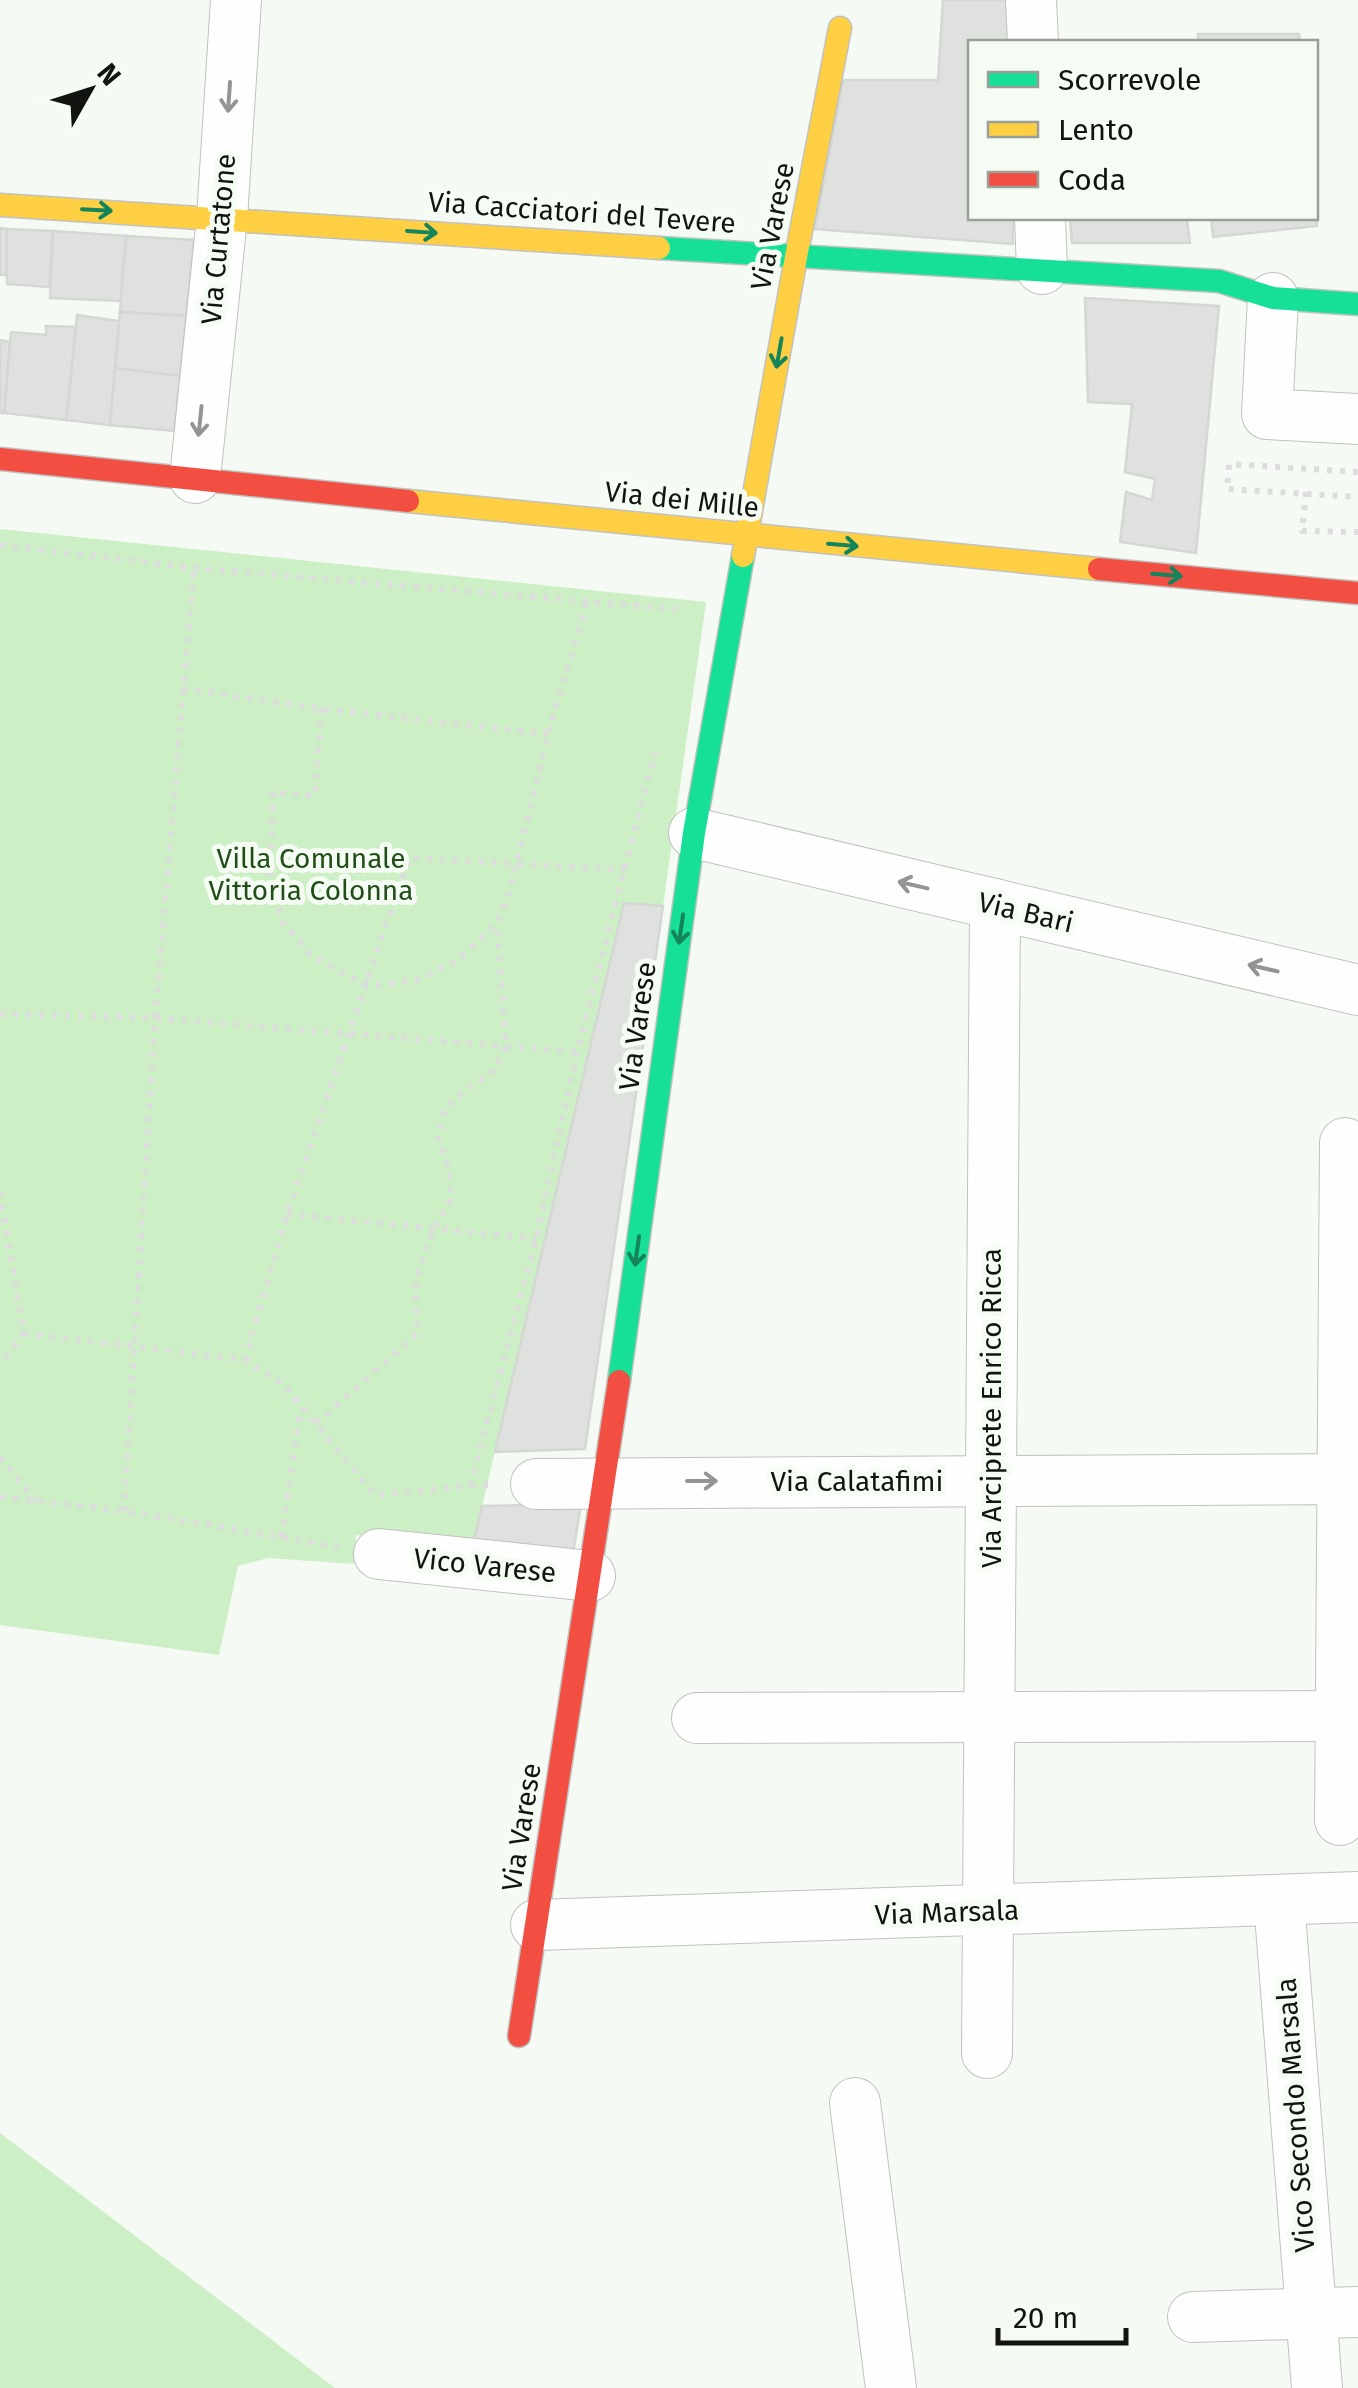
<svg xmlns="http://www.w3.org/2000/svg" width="1358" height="2388" viewBox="0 0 1358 2388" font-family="'Fira Sans',sans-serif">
<rect width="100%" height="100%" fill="#f6faf5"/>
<g fill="#ccefc5">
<polygon points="0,529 706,602 663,906 624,904 471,1553 356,1535 354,1564 268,1558 238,1566 219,1655 0,1625"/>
<polygon points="0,2133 335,2388 0,2388"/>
</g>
<g fill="#dee1de" stroke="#d4d7d3" stroke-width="2.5">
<polygon points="943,0 1011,0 1012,42 971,42 971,218 1013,218 1013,244 815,229 843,80 938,80"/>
<polygon points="1198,34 1299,34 1300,42 1198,42"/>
<polygon points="1316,210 1317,226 1213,237 1211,218 1316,218"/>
<polygon points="1070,218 1187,218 1190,243 1072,243"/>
<polygon points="0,228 7,229 7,275 0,275"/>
<polygon points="7,229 53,231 49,287 7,284"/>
<polygon points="53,231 126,236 121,301 50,298"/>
<polygon points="126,236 194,240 186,316 120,312"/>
<polygon points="1085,298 1219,306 1196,553 1120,542 1126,492 1152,500 1155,479 1125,472 1132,404 1088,402"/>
<polygon points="120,312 186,316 180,376 115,368"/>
<polygon points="77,315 119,321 110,425 66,420"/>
<polygon points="46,326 76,327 66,420 4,413 11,332 46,335"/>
<polygon points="0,340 10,342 4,413 0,413"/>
<polygon points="115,368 180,376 174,431 110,425"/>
<polygon points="624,903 663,906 585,1449 495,1452"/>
<polygon points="581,1504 571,1566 471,1553 482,1506"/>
</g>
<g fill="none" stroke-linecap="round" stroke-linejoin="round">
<defs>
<g id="street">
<polyline points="1031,0 1033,42"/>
<polyline points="1040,218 1042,269"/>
<polyline points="1273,298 1267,414 1358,419"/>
<polyline points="195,478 222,218 236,0"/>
<polyline points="694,833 1358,990"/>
<polyline points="536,1484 1358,1479"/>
<polyline points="379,1554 590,1576"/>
<polyline points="697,1718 1358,1716"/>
<polyline points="1340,1820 1345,1143"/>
<polyline points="1279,1901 1317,2388"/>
<polyline points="536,1925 1358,1897"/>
<polyline points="987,2053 995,904"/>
<polyline points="855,2103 891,2388"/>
<polyline points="1193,2317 1358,2312"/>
</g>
<g id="fast">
<polyline points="659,248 1219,281 1273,298 1358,304"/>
<polyline points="619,1381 694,833 743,556"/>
</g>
<g id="slow">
<polyline points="0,205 659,248"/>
<polyline points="408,501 1099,569"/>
<polyline points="743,556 796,257 840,28"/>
</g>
<g id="jam">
<polyline points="0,459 408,501"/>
<polyline points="1099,569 1358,593"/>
<polyline points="519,2036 619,1381"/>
</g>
</defs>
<use href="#street" stroke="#c0c2bf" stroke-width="52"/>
<use href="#fast" stroke="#c0c2bf" stroke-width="25"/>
<use href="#slow" stroke="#c0c2bf" stroke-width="25"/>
<use href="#jam" stroke="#c0c2bf" stroke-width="25"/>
<g stroke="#dcdddc" stroke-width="6" stroke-dasharray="5 8" stroke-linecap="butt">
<polyline points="1358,472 1229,464 1227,489 1358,497"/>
<polyline points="1306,492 1302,531 1358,532"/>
<polyline points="0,545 194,568 686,610"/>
<polyline points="183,688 321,709 548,734"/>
<polyline points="321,709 315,796 273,792 270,871 283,923 311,955 349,977 378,985 417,980 457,961 497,923 509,895 548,734 587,602"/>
<polyline points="0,1014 155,1018 577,1052"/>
<polyline points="0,1192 24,1333 0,1364"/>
<polyline points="287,1214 536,1239"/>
<polyline points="24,1333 245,1360 282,1383 375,1495 470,1486 536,1239 577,1052 655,752"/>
<polyline points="245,1360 287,1214 409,858 625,870"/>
<polyline points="316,1424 418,1333 415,1289 420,1266 434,1229 451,1199 449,1169 438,1138 444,1110 463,1092 494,1071 506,1046 497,924"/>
<polyline points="0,1457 36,1501"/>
<polyline points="470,1486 494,1485"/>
<polyline points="0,1497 124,1511 338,1547"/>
<polyline points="124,1511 155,1018 194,568"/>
<polyline points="281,1537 301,1408"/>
</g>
<use href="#street" stroke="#fefefe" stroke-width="50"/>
<use href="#fast" stroke="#16e098" stroke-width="22"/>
<use href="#slow" stroke="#ffcf43" stroke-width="22"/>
<use href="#jam" stroke="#f24e42" stroke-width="22"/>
</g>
<defs><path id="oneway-shaft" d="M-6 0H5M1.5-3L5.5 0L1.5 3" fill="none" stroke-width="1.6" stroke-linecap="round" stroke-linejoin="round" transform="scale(2.5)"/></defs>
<g stroke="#949593">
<use href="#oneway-shaft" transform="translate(229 97) rotate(94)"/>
<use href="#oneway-shaft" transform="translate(200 421) rotate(96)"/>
<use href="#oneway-shaft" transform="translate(913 885) rotate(-167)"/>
<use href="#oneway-shaft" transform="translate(1263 968) rotate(-167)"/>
<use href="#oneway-shaft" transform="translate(702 1481)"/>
</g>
<g stroke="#14845b">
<use href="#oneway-shaft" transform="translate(97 210) rotate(3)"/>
<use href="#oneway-shaft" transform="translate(422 232) rotate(4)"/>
<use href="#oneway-shaft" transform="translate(779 353) rotate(100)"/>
<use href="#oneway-shaft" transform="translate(843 545) rotate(5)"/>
<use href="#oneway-shaft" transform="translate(1167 575) rotate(5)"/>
<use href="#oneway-shaft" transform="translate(681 929) rotate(98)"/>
<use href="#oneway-shaft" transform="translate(637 1251) rotate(98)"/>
</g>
<g text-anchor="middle" stroke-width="10" stroke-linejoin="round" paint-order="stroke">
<g font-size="28" fill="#121411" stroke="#f5fcf3">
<text transform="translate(582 212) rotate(4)" y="10">Via Cacciatori del Tevere</text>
<text transform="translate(772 226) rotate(-79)" y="10">Via Varese</text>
<text transform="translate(218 239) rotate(-85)" y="10">Via Curtatone</text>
<text transform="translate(682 499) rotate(6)" y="10">Via dei Mille</text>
<text transform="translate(1026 912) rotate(13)" y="10">Via Bari</text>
<text transform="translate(637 1026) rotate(-82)" y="10">Via Varese</text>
<text transform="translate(991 1408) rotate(-90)" y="10">Via Arciprete Enrico Ricca</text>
<text x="857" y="1491">Via Calatafimi</text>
<text transform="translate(485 1565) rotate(6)" y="10">Vico Varese</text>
<text transform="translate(521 1827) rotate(-81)" y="10">Via Varese</text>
<text transform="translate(947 1912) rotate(-2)" y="10">Via Marsala</text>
<text transform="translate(1295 2115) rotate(-94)" y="10">Vico Secondo Marsala</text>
</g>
<g font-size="28" fill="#224e19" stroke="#f5fcf3">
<text x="311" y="868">Villa Comunale<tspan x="311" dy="32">Vittoria Colonna</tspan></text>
</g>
</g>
<rect x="968" y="40" width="350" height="180" fill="#f5fcf3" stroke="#9a9f99" stroke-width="2.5"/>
<rect x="988" y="72" width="50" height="15" fill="#16e098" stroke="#9a9f99" stroke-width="2.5"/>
<text x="1058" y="90" font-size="30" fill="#121411">Scorrevole</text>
<rect x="988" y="122" width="50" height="15" fill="#ffcf43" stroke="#9a9f99" stroke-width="2.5"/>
<text x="1058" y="140" font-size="30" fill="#121411">Lento</text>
<rect x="988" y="172" width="50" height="15" fill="#f24e42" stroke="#9a9f99" stroke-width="2.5"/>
<text x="1058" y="190" font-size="30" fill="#121411">Coda</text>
<g transform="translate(90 90) rotate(51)" stroke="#f5fcf3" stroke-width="8" paint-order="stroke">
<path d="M0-8L18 38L0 25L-18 38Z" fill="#121411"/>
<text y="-15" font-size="28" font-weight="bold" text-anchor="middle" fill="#121411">N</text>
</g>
<path d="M998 2328v15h128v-15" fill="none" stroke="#121411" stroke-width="5"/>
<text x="1013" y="2328" font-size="30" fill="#121411" stroke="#f5fcf3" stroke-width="8" paint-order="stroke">20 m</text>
</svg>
